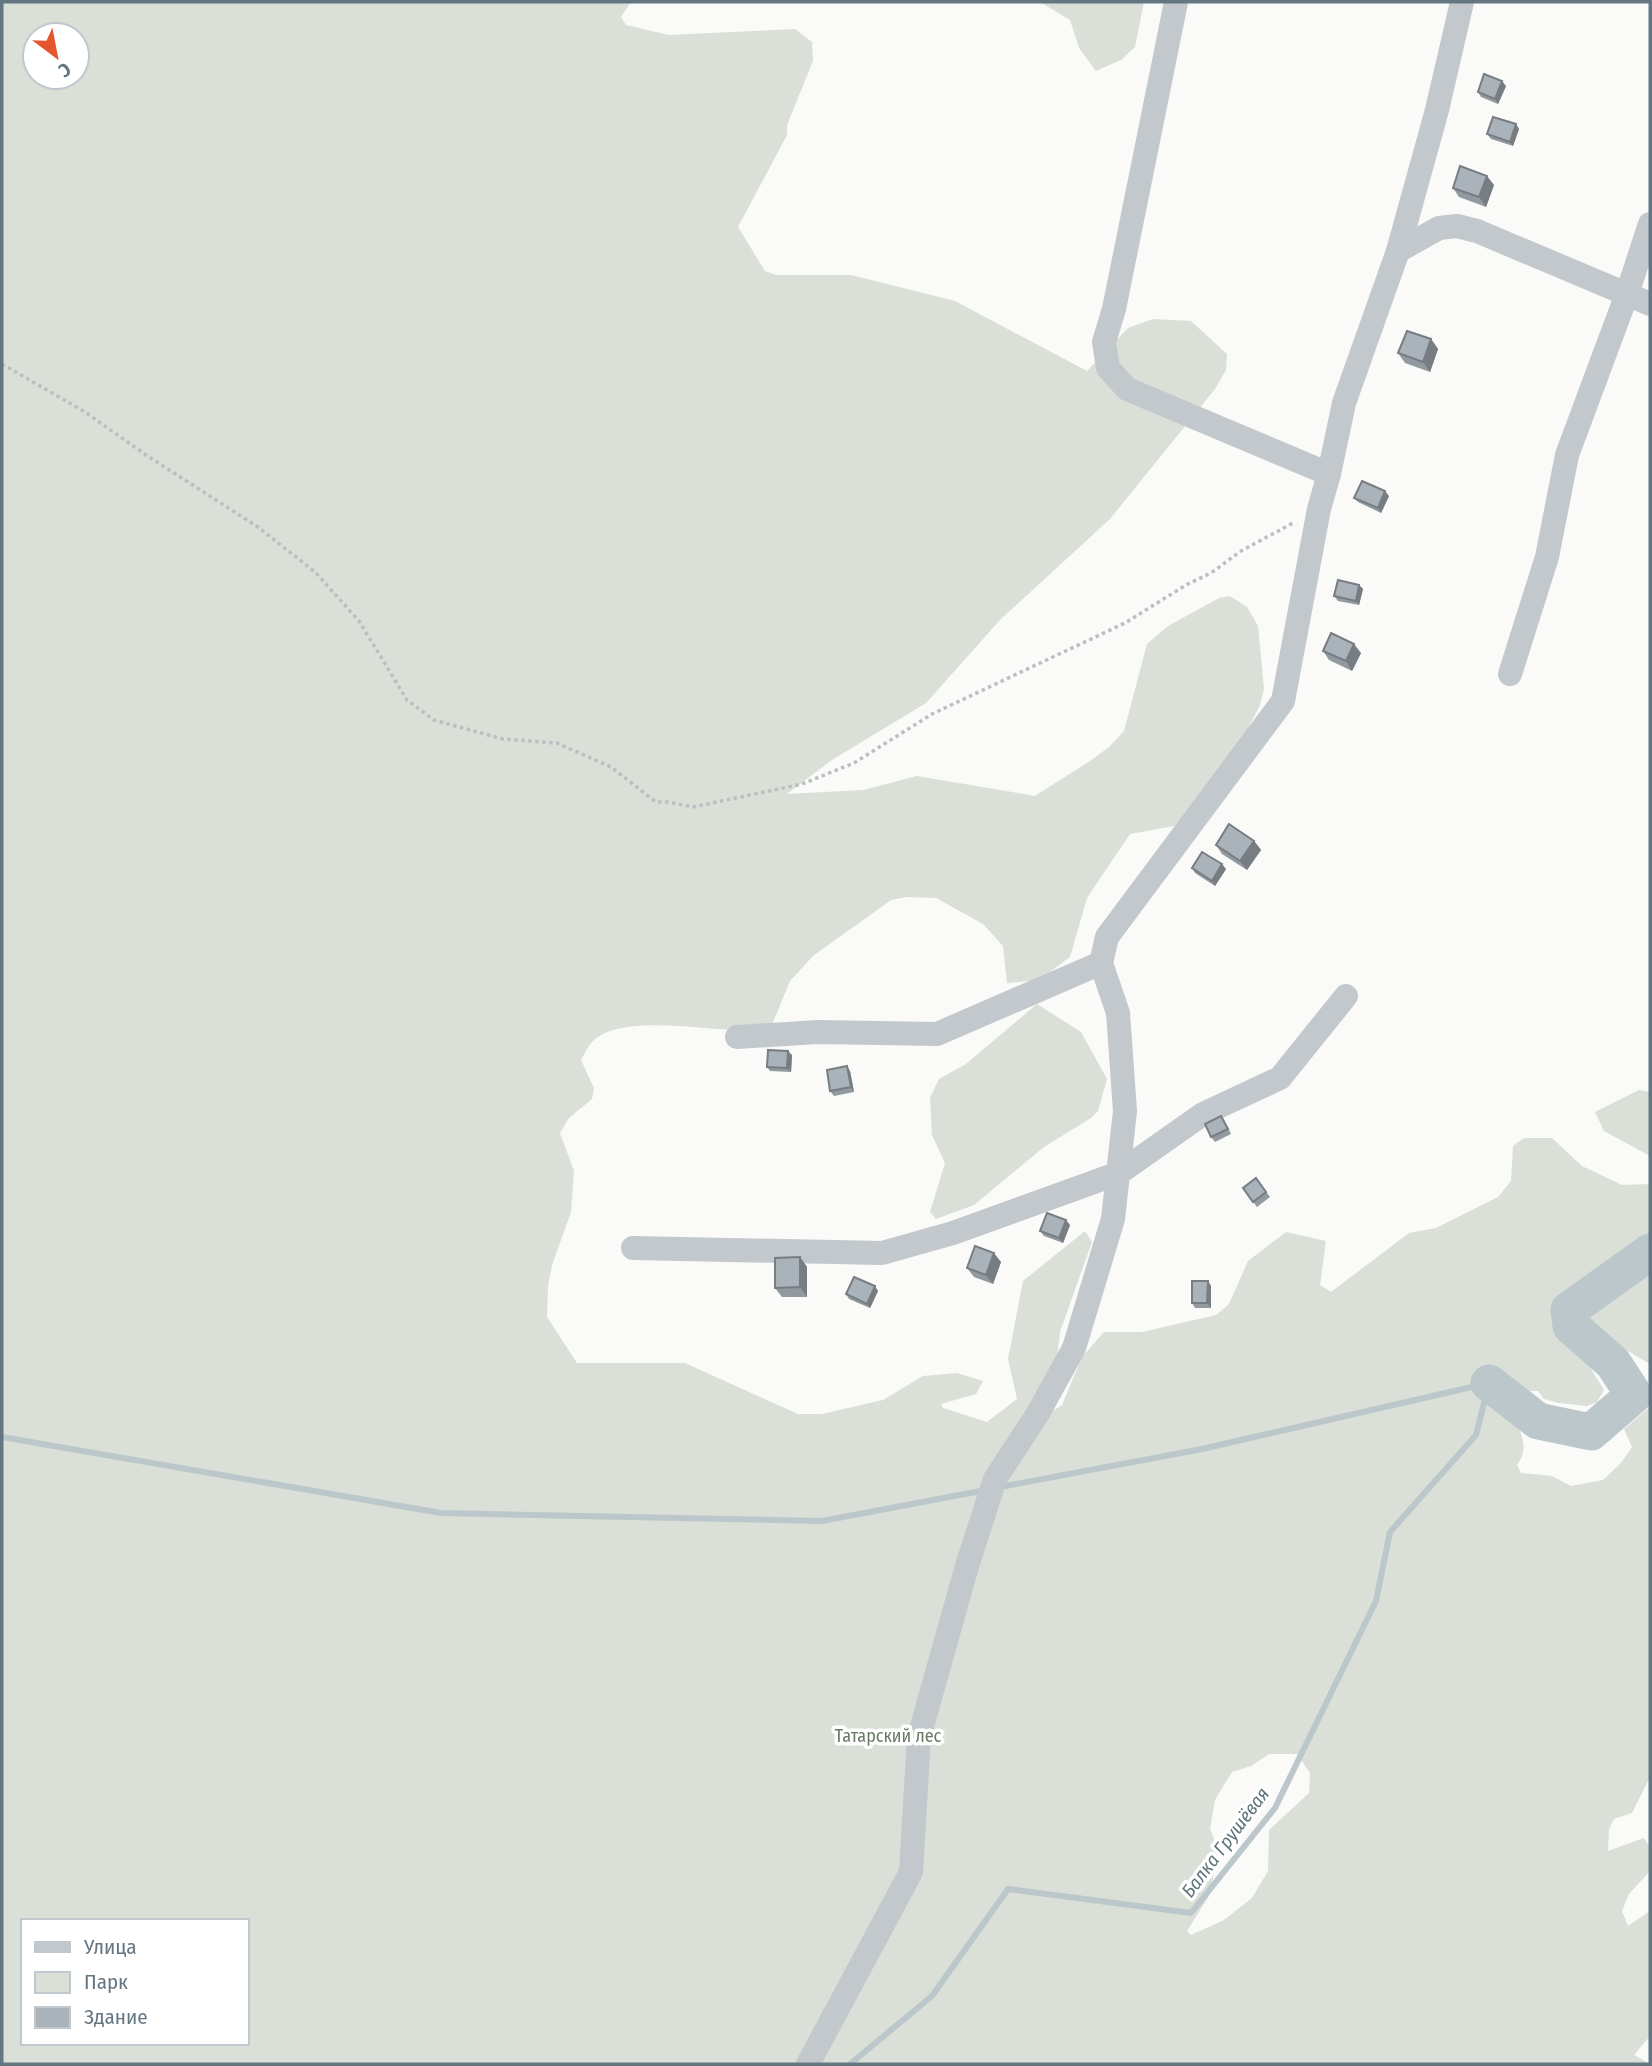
<svg xmlns="http://www.w3.org/2000/svg" width="1652" height="2066" viewBox="0 0 1652 2066" font-family="'Fira Sans Condensed',sans-serif">
<rect width="100%" height="100%" fill="#fafaf8"/>
<g fill="#dadfd7" fill-rule="evenodd">
<path d="M 2,2 L 631,2 L 621,17 L 626,25 L 669,35 L 795,29 L 812,42 L 813,61 L 787,125 L 787,135 L 738,227 L 765,271 L 776,275 L 851,275 L 955,301 L 1087,371 L 1128,328 L 1153,319 L 1191,321 L 1227,354 L 1226,370 L 1215,389 L 1110,519 L 1000,620 L 926,703 L 832,760 L 787,794 L 863,790 L 917,776 L 1035,796 L 1090,761 L 1109,747 L 1124,731 L 1147,644 L 1168,626 L 1219,598 L 1230,596 L 1247,607 L 1258,626 L 1264,689 L 1260,705 L 1201,821 L 1130,834 L 1087,898 L 1070,957 L 1039,980 L 1007,983 L 1003,946 L 983,924 L 936,898 L 907,897 L 891,900 L 813,956 L 790,981 L 771,1027 C 762,1028 753,1030 744,1030 C 705,1031 622,1013 593,1041 C 588,1046 584,1054 581,1060 L 594,1088 L 592,1099 L 569,1118 L 560,1133 L 574,1171 L 571,1212 L 552,1265 L 548,1286 L 547,1317 L 577,1363 L 685,1363 L 798,1414 L 822,1414 L 883,1400 L 923,1376 L 957,1373 L 983,1381 L 976,1394 L 941,1404 L 943,1408 L 987,1422 L 1017,1399 L 1008,1359 L 1023,1281 L 1085,1231 L 1092,1242 L 1060,1332 L 1055,1378 L 1025,1429 L 1062,1405 L 1082,1357 L 1104,1332 L 1142,1332 L 1216,1315 L 1229,1304 L 1248,1261 L 1286,1232 L 1326,1241 L 1320,1285 L 1331,1292 L 1409,1233 L 1436,1228 L 1498,1197 L 1511,1181 L 1513,1146 L 1524,1138 L 1552,1138 L 1582,1166 L 1622,1185 L 1650,1184 L 1650,1364 L 1604,1337 L 1590,1341 L 1583,1356 L 1604,1390 L 1597,1402 L 1587,1406 L 1559,1403 L 1544,1399 L 1538,1391 L 1527,1391 C 1524,1397 1518,1405 1518,1411 C 1516,1432 1532,1446 1517,1465 L 1521,1473 L 1552,1476 L 1571,1486 L 1603,1480 L 1621,1463 L 1632,1447 L 1624,1429 L 1650,1407 L 1650,1777 L 1632,1813 L 1614,1819 L 1609,1829 L 1608,1851 L 1644,1838 L 1650,1848 L 1650,1871 L 1629,1894 L 1622,1911 L 1628,1926 L 1650,1911 L 1650,2036 L 1634,2055 L 1650,2064 L 2,2064 ZM 35,35 L 77,35 L 77,77 L 35,77 ZM 1269,1754 L 1297,1754 L 1310,1773 L 1309,1793 L 1269,1830 L 1268,1871 L 1252,1898 L 1224,1920 L 1191,1935 L 1187,1931 L 1209,1896 L 1219,1852 L 1210,1829 L 1215,1800 L 1232,1772 L 1251,1766 ZM 23,1921 L 247,1921 L 247,2043 L 23,2043 Z"/>
<polygon points="1040,2 1144,2 1135,47 1121,60 1096,71 1079,48 1070,20"/>
<polygon points="1037,1004 1081,1032 1107,1079 1098,1111 1091,1118 1044,1147 974,1205 936,1219 930,1212 945,1163 932,1135 930,1098 939,1079 966,1064"/>
<polygon points="1639,1090 1650,1092 1650,1156 1604,1131 1595,1112"/>
</g>
<g fill="none" stroke-linecap="round" stroke-linejoin="round">
<g stroke="#bbc7cb" stroke-width="6">
<polyline points="2,1437 441,1513 822,1521 986,1490"/>
<polyline points="850,2064 932,1996 1008,1889 1191,1913 1275,1808 1376,1601 1390,1532 1476,1435 1489,1383 1202,1449 1000,1487"/>
</g>
<polyline stroke="#bbc7cb" stroke-width="37" points="1489,1383 1538,1421 1591,1432 1634,1395 1613,1363 1571,1326 1569,1310 1650,1252"/>
<polyline stroke="#bbbfc2" stroke-width="3.5" stroke-dasharray="3.5 3.5" stroke-linecap="butt" points="2,364 85,412 146,455 258,527 315,572 359,621 407,700 434,720 503,739 557,743 611,767 656,802 668,802 693,807 802,784 854,763 932,714 1125,623 1186,585 1211,573 1241,551 1293,523"/>
<g stroke="#c3c8cc" stroke-width="24">
<polyline points="1176,2 1114,309 1104,342 1108,368 1127,389 1329,474"/>
<polyline points="1398,251 1439,228 1457,226 1477,231 1650,304"/>
<polyline points="1510,674 1547,557 1567,455 1627,294 1650,224"/>
<polyline points="737,1037 818,1032 937,1034 1101,963"/>
<polyline points="633,1248 882,1253 953,1233 1119,1173 1203,1114 1280,1078 1346,996"/>
<polyline points="808,2064 911,1872 919,1737 967,1566 995,1479 1037,1415 1074,1348 1113,1219 1125,1111 1118,1013 1101,963 1107,937 1283,701 1319,509 1329,474 1344,403 1398,251 1437,110 1462,2"/>
</g>
</g>
<g fill="#929a9f">
<polygon points="1506,86 1498,104 1481,97 1478,92"/>
<polygon points="1516,124 1519,129 1513,146 1491,139 1487,134"/>
<polygon points="1494,185 1486,207 1459,197 1453,188"/>
<polygon points="1431,339 1438,349 1430,372 1405,363 1398,353"/>
<polygon points="1389,496 1381,513 1358,502 1354,498"/>
<polygon points="1359,585 1363,589 1359,605 1338,601 1334,596"/>
<polygon points="1323,651 1361,653 1352,671 1329,660"/>
<polygon points="1254,841 1261,850 1247,870 1222,854 1216,845"/>
<polygon points="1192,868 1226,869 1215,886 1195,873"/>
<polygon points="792,1055 791,1072 770,1071 767,1067"/>
<polygon points="850,1071 854,1092 834,1096 830,1091"/>
<polygon points="1224,1120 1231,1134 1215,1142 1211,1137"/>
<polygon points="1256,1178 1270,1197 1257,1207 1243,1188"/>
<polygon points="1070,1225 1063,1243 1044,1236 1040,1231"/>
<polygon points="800,1257 807,1267 807,1297 782,1297 775,1288"/>
<polygon points="1001,1262 993,1284 974,1277 967,1268"/>
<polygon points="1208,1281 1211,1286 1211,1308 1195,1308 1192,1303"/>
<polygon points="878,1291 870,1308 849,1299 846,1294"/>
</g>
<g fill="#777d82">
<polygon points="1502,81 1506,86 1498,104 1495,99"/>
<polygon points="1516,124 1519,129 1513,146 1510,142"/>
<polygon points="1487,176 1494,185 1486,207 1479,197"/>
<polygon points="1431,339 1438,349 1430,372 1423,362"/>
<polygon points="1385,491 1389,496 1381,513 1378,508"/>
<polygon points="1359,585 1363,589 1359,605 1356,601"/>
<polygon points="1354,644 1361,653 1352,671 1346,661"/>
<polygon points="1254,841 1261,850 1247,870 1240,861"/>
<polygon points="1222,864 1226,869 1215,886 1212,881"/>
<polygon points="788,1051 792,1055 791,1072 787,1068"/>
<polygon points="847,1066 850,1071 854,1092 851,1087"/>
<polygon points="1066,1220 1070,1225 1063,1243 1059,1238"/>
<polygon points="994,1253 1001,1262 993,1284 986,1275"/>
<polygon points="800,1257 807,1267 807,1297 800,1287"/>
<polygon points="1208,1281 1211,1286 1211,1308 1207,1303"/>
<polygon points="875,1286 878,1291 870,1308 867,1304"/>
</g>
<g fill="#aab3b9" stroke="#777d82" stroke-width="2">
<polygon points="1484,74 1502,81 1495,99 1478,92"/>
<polygon points="1493,117 1516,124 1510,142 1487,134"/>
<polygon points="1460,166 1487,176 1479,197 1453,188"/>
<polygon points="1407,331 1431,339 1423,362 1398,353"/>
<polygon points="1362,481 1385,491 1378,508 1354,498"/>
<polygon points="1338,580 1359,585 1356,601 1334,596"/>
<polygon points="1331,633 1354,644 1346,661 1323,651"/>
<polygon points="1229,824 1254,841 1240,861 1216,845"/>
<polygon points="1202,852 1222,864 1212,881 1192,868"/>
<polygon points="768,1050 788,1051 787,1068 767,1067"/>
<polygon points="847,1066 851,1087 830,1091 827,1070"/>
<polygon points="1221,1116 1228,1129 1211,1137 1205,1124"/>
<polygon points="1256,1178 1266,1192 1253,1202 1243,1188"/>
<polygon points="1047,1213 1066,1220 1059,1238 1040,1231"/>
<polygon points="975,1246 994,1253 986,1275 967,1268"/>
<polygon points="800,1257 800,1287 775,1288 775,1258"/>
<polygon points="854,1277 875,1286 867,1304 846,1294"/>
<polygon points="1192,1281 1208,1281 1207,1303 1192,1303"/>
</g>
<g text-anchor="middle" stroke-width="7" stroke-linejoin="round" paint-order="stroke">
<g font-size="18" fill="#687a64" stroke="#fff">
<text x="888" y="1742">Татарский лес</text>
</g>
<g font-size="19" font-style="italic" fill="#60757c" stroke="#fff">
<text transform="translate(1225 1842) rotate(-53)" y="7">Балка Грушёвая</text>
</g>
</g>
<rect width="1652" height="2066" fill="none" stroke="#657683" stroke-width="7"/>
<rect x="21" y="1919" width="228" height="126" fill="#ffffff" stroke="#c1c8cd" stroke-width="2"/>
<rect x="35" y="1942" width="35" height="10" fill="#c3c8cc" stroke="#c1c8cd" stroke-width="2"/>
<text x="84" y="1954" font-size="21" fill="#657683">Улица</text>
<rect x="35" y="1972" width="35" height="21" fill="#dadfd7" stroke="#c1c8cd" stroke-width="2"/>
<text x="84" y="1989" font-size="21" fill="#657683">Парк</text>
<rect x="35" y="2007" width="35" height="21" fill="#aab3b9" stroke="#c1c8cd" stroke-width="2"/>
<text x="84" y="2024" font-size="21" fill="#657683">Здание</text>
<g transform="translate(56 56) rotate(148)"><circle r="33" fill="#ffffff" stroke="#c1c8cd" stroke-width="2"/>
<path d="M0-5L12 26L0 18L-12 26Z" fill="#e4572e"/>
<text y="-10" font-size="19" font-weight="bold" text-anchor="middle" fill="#657683">С</text>
</g>
</svg>
